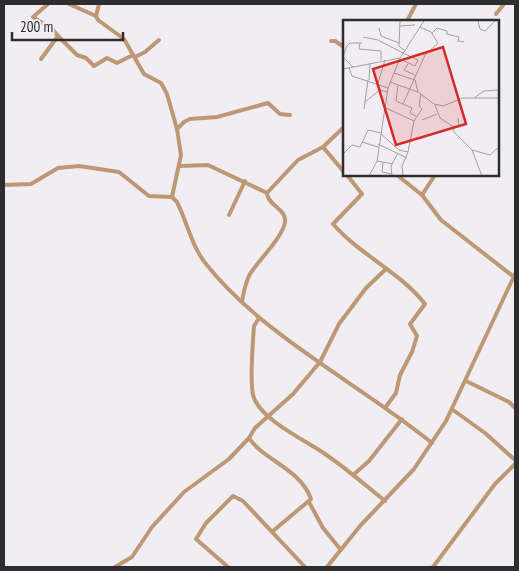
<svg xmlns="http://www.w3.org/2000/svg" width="519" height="571" viewBox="0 0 519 571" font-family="'PT Sans Narrow',sans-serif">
<rect width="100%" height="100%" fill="#f1eef3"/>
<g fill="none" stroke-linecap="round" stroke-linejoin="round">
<g stroke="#be9874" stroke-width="4">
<polyline points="69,4 96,16"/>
<polyline points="99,4 96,16 98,20 124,39 144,74 161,83 167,94 177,129 181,155 172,197"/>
<polyline points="496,14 504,4"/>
<polyline points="407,21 416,4"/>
<polyline points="58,36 77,55 86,58 94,66 107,58 117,63 133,55"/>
<polyline points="331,41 335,41 344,47"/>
<polyline points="135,57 145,52 159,40"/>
<polyline points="41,59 58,36 53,30 33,17 48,4"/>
<polyline points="177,129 184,122 190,119 217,117 268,103 280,114 290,115"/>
<polyline points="323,147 344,172"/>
<polyline points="180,166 208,165 267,193"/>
<path d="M 347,175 L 362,194 L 333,224 C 360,255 400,272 425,304 L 410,324 L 417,336 L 412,352 L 400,375 L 396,393 L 385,408"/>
<polyline points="397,175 422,195 441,220 514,277"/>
<path d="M 4,185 L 31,184 L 58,168 L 79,166 L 119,172 L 149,196 L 172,197 L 177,202 C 187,222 192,247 206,264 C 264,337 360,384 432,443"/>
<polyline points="422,195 435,175"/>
<polyline points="229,215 245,181"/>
<path d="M 242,301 C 244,292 245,283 250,274 C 258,261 283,237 285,222 C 287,209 267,205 267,193 L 298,160 L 323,147 L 344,127"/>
<path d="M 259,318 L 254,326 C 253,340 249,387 254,398 C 263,421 305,440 325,454 C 346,468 365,485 385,501"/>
<polyline points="466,381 509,402 515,408"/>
<polyline points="453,410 485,433 515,460"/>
<path d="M 249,438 C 263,460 301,469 311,499 L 273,531"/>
<polyline points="353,475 369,461 402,419"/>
<polyline points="309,502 323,528 341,550"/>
<polyline points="115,567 132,557 152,527 184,492 229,459 249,438 255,428 293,394 320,362 339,324 366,288 386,269"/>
<polyline points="228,567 196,539 206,523 233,496 243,501 305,567"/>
<polyline points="327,567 360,526 414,469 446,421 515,274"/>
<polyline points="433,567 495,484 515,464"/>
</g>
</g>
<g transform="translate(343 20)">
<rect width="156" height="156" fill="#f1eef3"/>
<path fill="none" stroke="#a3a0a4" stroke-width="1" d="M 57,1 L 56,26 L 61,30M 135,1 L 137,9 L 142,11 L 152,1M 56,6 L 72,5M 36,8 L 38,16 L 56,23M 89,13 L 94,8 L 104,11 L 104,14 L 116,17 L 115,21 L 121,22M 20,17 L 35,20 L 60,33M 17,23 L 16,29 L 38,31 L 38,40M 57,39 L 72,46 L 75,40 L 60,33M 65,44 L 61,50 L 72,55M 10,47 L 0,37 L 4,26 L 7,23 L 19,23M 6,48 L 9,56 L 45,68M 0,49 L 57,38 L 81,1M 51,53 L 72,60 L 75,72M 26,60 L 27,43M 47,62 L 75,72 L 91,84 L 100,86 L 120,78 L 156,78M 35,63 L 42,40M 55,65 L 53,81 L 69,88 L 67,93 L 74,97M 131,78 L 141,71 L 155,70M 22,82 L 37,70 L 45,72M 60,84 L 82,35 L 95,23 L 88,12 L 77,7M 92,85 L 97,98 L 109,106 L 111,112 L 129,130 L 147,135 L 156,127M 43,88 L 71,101M 21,89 L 25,60M 79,100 L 94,94M 109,106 L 116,107 L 115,98M 38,114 L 56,130 L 65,132 L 59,146 L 60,156M 19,122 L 35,127M 35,124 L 64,138M 129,130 L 139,156M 65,132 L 71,101 L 79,89 L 76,86 L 78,74M 0,134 L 9,125 L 17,127 L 25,110 L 38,113M 34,141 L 50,144M 40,143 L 39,152 L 49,154M 26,156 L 34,141 L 45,68 L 57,38M 49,156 L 48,146 L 55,133"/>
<path fill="#d62828" fill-opacity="0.15" stroke="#d62828" stroke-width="2.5" d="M 100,27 L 123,104 L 53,125 L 30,49 Z"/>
<rect width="156" height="156" fill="none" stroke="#2d2c2e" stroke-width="2.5"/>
</g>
<rect width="519" height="571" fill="none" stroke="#2d2c2e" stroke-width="10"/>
<path d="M12 32v8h111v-8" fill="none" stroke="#2d2c2e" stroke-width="2.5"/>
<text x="20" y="32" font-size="15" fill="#2d2c2e" stroke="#f1eef3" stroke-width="4" paint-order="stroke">200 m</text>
</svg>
